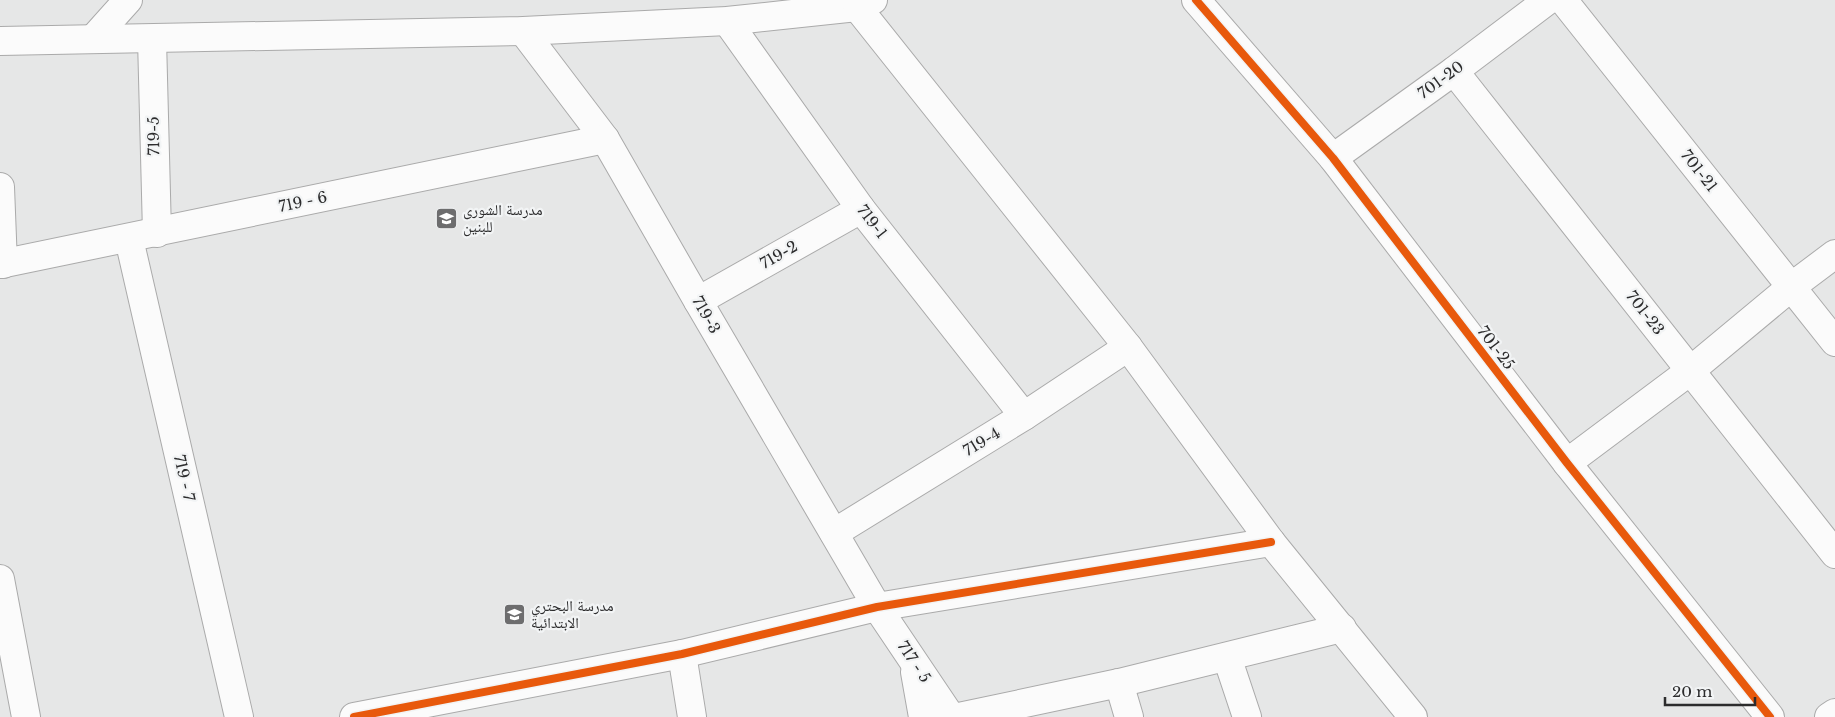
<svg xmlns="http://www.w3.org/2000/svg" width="1835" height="717" viewBox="0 0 1835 717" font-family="'Libre Baskerville','Noto Naskh Arabic',serif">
<rect width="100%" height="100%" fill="#e6e7e7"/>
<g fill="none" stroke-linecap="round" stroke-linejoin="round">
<defs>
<g id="minor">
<polyline points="1196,0 1333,158 1567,463 1770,717"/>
<polyline points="1563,0 1835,342"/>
<polyline points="727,21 861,209 1024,416"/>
<polyline points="523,31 605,139 698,301 877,607 951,717"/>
<polyline points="93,39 128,0"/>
<polyline points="152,39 157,233"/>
<polyline points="0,41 523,31 727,21 857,7 873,0"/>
<polyline points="1454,71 1835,554"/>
<polyline points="1333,158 1454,71 1548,0"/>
<polyline points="0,187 3,264"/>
<polyline points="129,239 239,717"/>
<polyline points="0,264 605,139"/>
<polyline points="698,301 861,209"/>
<polyline points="1567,463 1690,371 1791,287 1835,254"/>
<polyline points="834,533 1024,416 1128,347"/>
<polyline points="0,579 26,717"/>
<polyline points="682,654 692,717"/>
<polyline points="1227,657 1247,717"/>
<polyline points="915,672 923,717"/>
<polyline points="1119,683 1129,717"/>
<polyline points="354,717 682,654 877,607 1271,542"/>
<polyline points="959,717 1119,683 1342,628"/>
<polyline points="1829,717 1835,713"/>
</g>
<polyline id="tertiary" points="857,7 1128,347 1271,542 1413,717"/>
</defs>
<use href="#minor" stroke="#aaa" stroke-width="30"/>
<use href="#tertiary" stroke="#aaa" stroke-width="30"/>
<use href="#minor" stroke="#fbfbfb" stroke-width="28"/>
<use href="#tertiary" stroke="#fbfbfb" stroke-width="28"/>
<defs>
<g id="cycleway">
<polyline points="1196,0 1333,158 1567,463 1770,717"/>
<polyline points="354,717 682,654 877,607 1271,542"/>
</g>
</defs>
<use href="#cycleway" stroke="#f2f4f5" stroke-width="11"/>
<use href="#cycleway" stroke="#e8590c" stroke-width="8"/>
</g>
<defs>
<symbol id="school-square" viewBox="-11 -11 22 22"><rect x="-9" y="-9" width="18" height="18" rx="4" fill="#6d6d6e" stroke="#f2f4f5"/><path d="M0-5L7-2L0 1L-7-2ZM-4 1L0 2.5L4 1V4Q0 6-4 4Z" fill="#fff"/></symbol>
</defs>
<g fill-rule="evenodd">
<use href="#school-square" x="434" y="206" width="25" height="25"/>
<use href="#school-square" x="502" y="602" width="25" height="25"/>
</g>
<g text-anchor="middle" stroke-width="4.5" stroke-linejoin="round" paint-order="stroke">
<g font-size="15" fill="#2c2c2d" stroke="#f2f4f5">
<text transform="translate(1441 80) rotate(-36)" y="5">701-20</text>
<text transform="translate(154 136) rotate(-91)" y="5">719-5</text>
<text transform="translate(1699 171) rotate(52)" y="5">701-21</text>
<text transform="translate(303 202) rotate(-12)" y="5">719 - 6</text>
<text transform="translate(872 222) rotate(52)" y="5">719-1</text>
<text transform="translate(779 255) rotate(-30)" y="5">719-2</text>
<text transform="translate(1645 313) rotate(52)" y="5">701-23</text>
<text transform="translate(706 315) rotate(60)" y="5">719-3</text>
<text transform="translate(1496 348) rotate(53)" y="5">701-25</text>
<text transform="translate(982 442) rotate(-31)" y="5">719-4</text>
<text transform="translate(184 478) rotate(77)" y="5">719 - 7</text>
<text transform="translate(914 662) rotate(56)" y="5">717 - 5</text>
</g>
<g font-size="15" fill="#2c2c2d" stroke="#f2f4f5" text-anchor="start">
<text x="463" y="215">مدرسة الشورى<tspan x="463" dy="17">للبنين</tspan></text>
<text x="531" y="611">مدرسة البحتري<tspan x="531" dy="17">الابتدائية</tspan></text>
</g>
</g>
<path d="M1665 697v8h90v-8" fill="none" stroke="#2c2c2d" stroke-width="2.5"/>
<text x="1672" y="697" font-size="15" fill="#2c2c2d" stroke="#f2f4f5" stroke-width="4" paint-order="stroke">20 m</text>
</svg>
